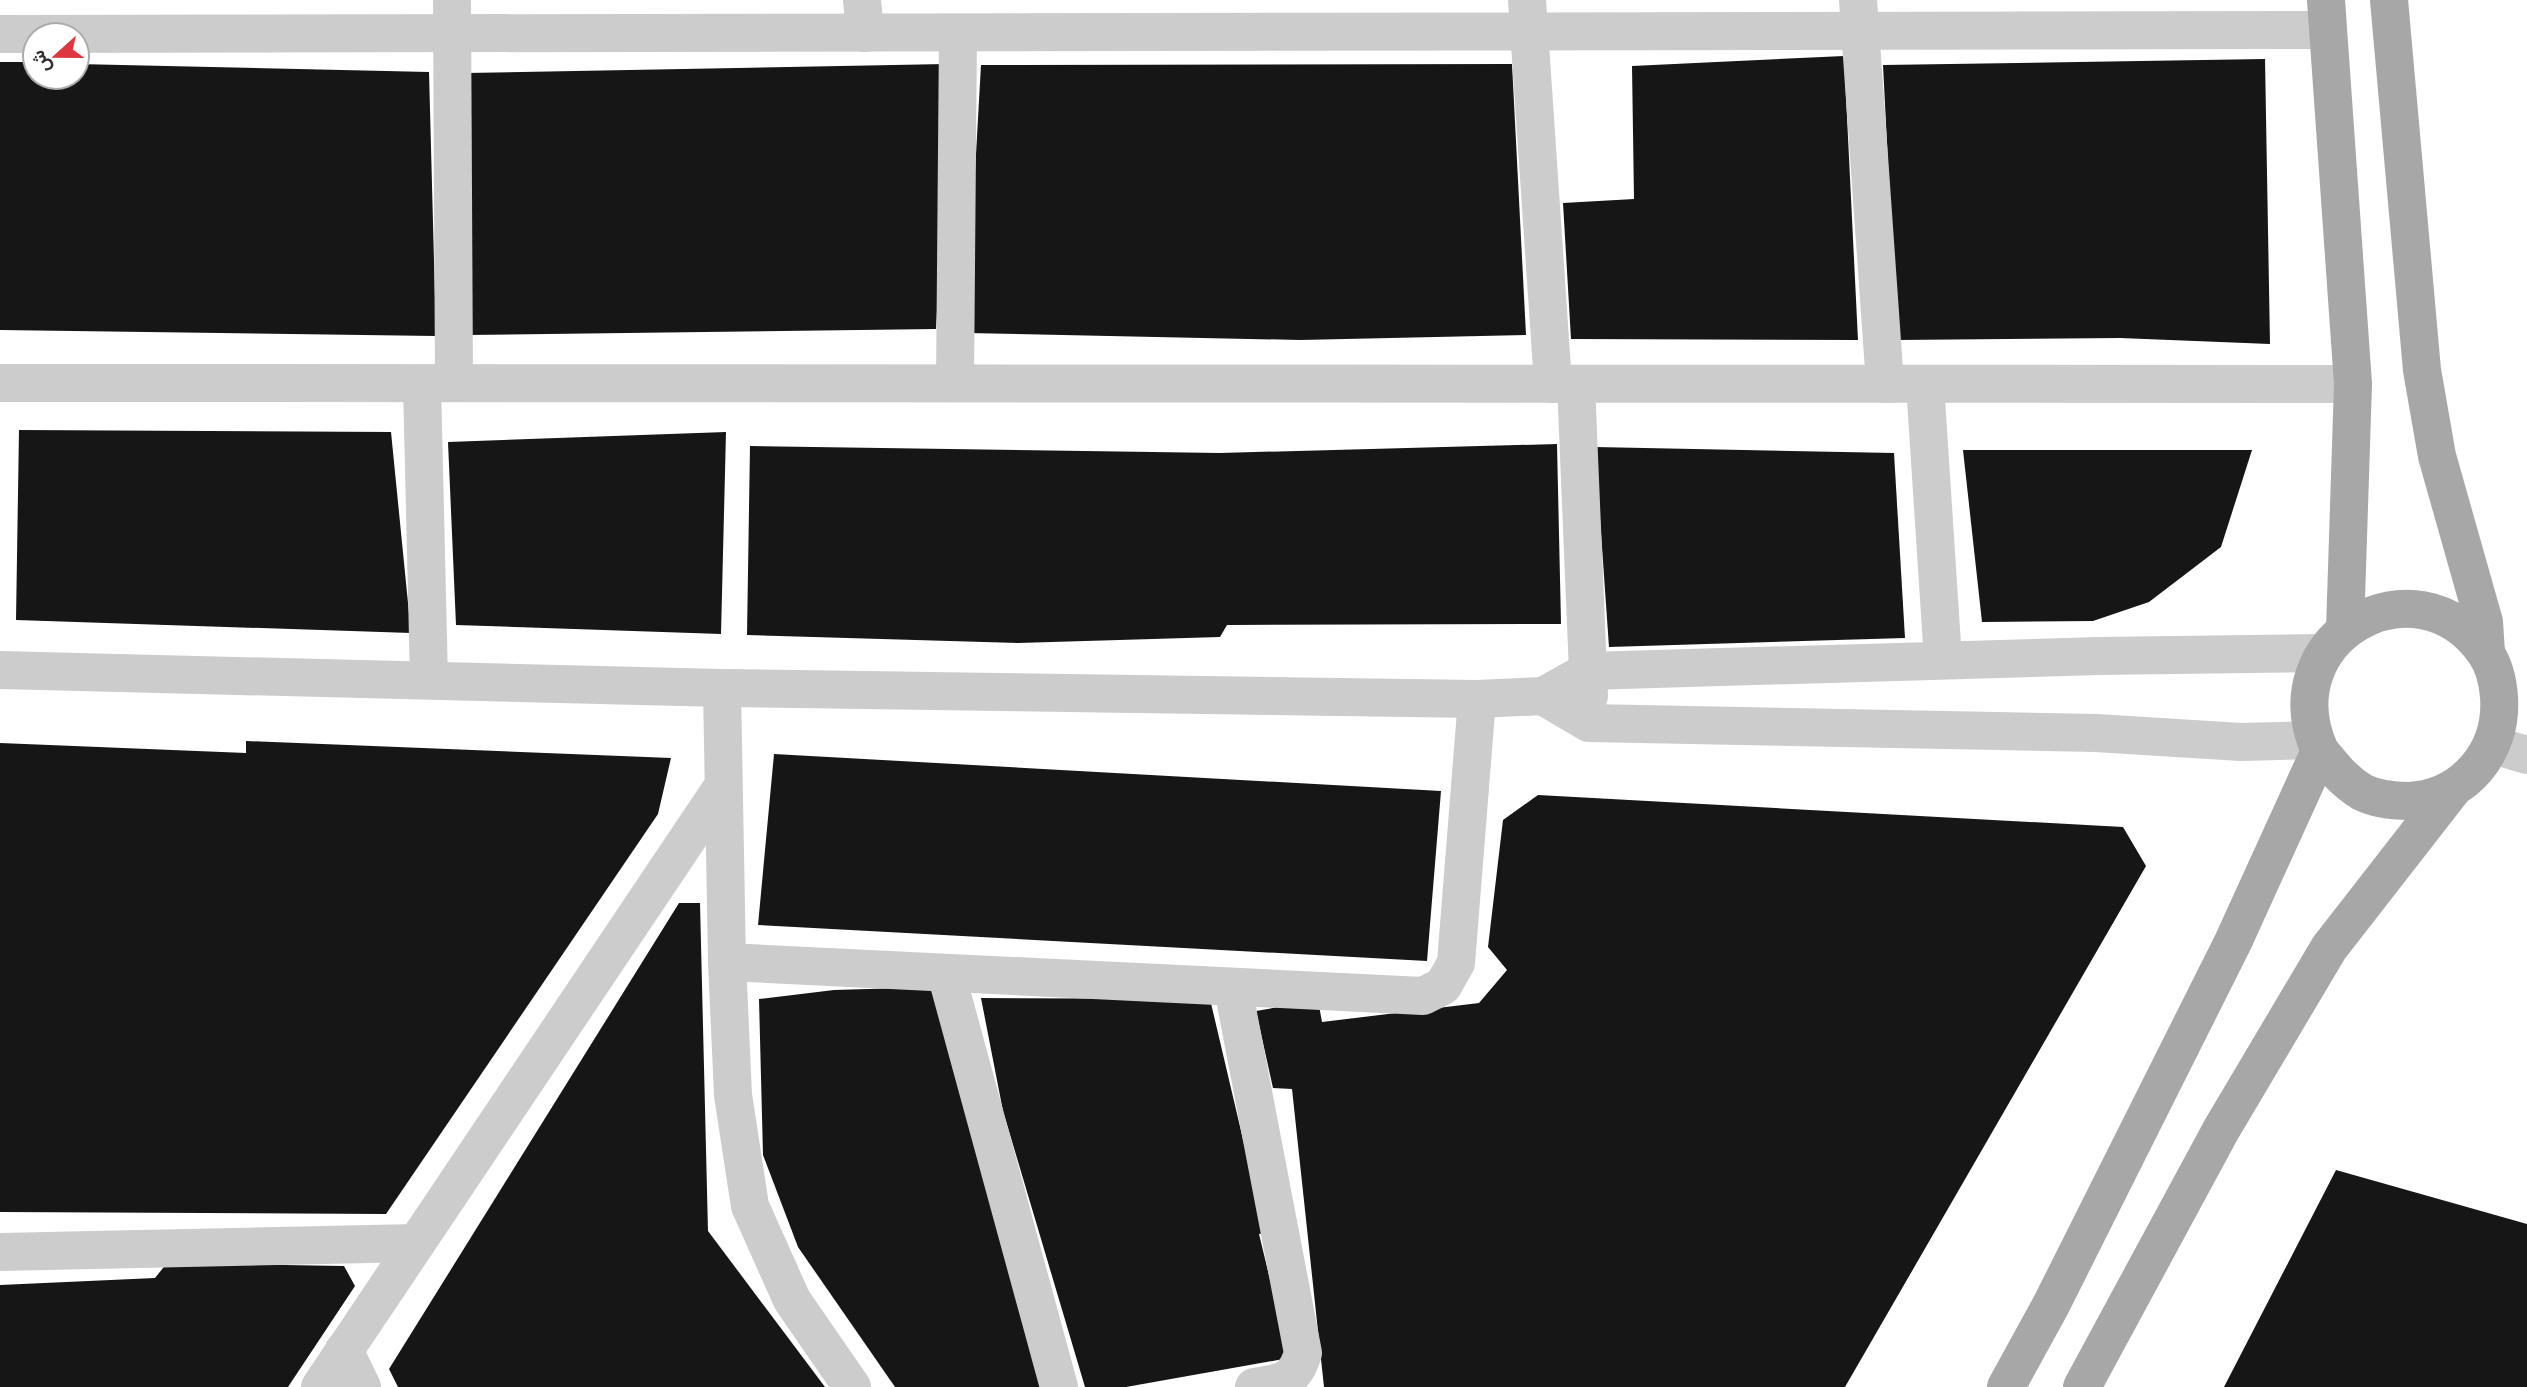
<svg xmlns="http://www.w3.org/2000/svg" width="2527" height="1387" viewBox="0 0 2527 1387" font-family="Lato,Vazirmatn,sans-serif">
<rect width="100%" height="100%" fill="#fff"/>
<g fill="#161616">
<polygon points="1844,56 1858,340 1571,339 1563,203 1634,199 1632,66"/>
<polygon points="2265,59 2270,344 2120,338 1897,340 1883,65"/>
<polygon points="0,62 35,62 35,77 77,77 77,64 429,72 436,336 0,330"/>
<polygon points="946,64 944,186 936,329 467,335 466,73"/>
<polygon points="1512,64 1526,335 1300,340 966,333 981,65"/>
<polygon points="19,430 391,432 411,633 16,620"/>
<polygon points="726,432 721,634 456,625 448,442"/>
<polygon points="1557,444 1561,624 1227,625 1220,637 1018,643 747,635 750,446 1220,453"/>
<polygon points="1595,447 1894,453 1905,638 1609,647"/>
<polygon points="1963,450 2252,450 2221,547 2149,602 2093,621 1982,622"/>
<polygon points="246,741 671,758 658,814 386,1214 0,1212 0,743 246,753"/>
<polygon points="774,754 1441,791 1427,961 758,925"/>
<polygon points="1538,795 2123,827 2146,866 1845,1387 1324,1387 1292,1089 1273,1088 1256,1011 1318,1000 1322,1022 1479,1003 1507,970 1488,947 1503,820"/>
<polygon points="679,903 700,903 708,1231 825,1387 398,1387 389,1369"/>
<polygon points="937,987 1043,1387 895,1387 798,1247 763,1155 759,999 834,990"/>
<polygon points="981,998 1210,999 1265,1233 1259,1234 1289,1358 1126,1387 1085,1387 1003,1111"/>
<polygon points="2336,1170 2527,1224 2527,1387 2224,1387"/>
<polygon points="167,1263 344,1266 355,1286 288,1387 0,1387 0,1285 155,1278"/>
</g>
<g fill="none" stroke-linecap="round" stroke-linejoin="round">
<g stroke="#ccc" stroke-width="38">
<polyline points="452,0 454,383"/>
<polyline points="862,0 865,33"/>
<polyline points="1527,0 1553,384"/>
<polyline points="1858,0 1885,384"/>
<polyline points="0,34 2328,30"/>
<polyline points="0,383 2353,384"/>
<polyline points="955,383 958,33"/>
<polyline points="422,384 429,680"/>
<polyline points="1576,384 1589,696"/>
<polyline points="1925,384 1943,660"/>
<polyline points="0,670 722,688 1477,699 1543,696 1588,671 2099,656 2323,653"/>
<polyline points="722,688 727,962 733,1095 750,1206 792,1300 852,1387"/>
<polyline points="1543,696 1589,723 2096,733 2241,742 2315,740"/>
<polyline points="2493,745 2527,755"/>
<polyline points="727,962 1423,996 1443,986 1456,963 1477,699"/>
<polyline points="946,973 1059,1387"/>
<path d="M 1233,988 L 1303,1353 C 1294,1383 1282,1382 1254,1387"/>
<polyline points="0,1252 416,1243"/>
<polyline points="344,1350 362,1387"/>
<polyline points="320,1387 723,786"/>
</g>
<g stroke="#a7a7a7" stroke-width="38">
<polyline points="2326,0 2353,384 2345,630"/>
<polyline points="2389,0 2422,370 2437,456 2484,622 2486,653"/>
<path d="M 2006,1387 L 2051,1305 L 2233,942 L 2320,751 C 2269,638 2416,554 2485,652 C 2494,665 2498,683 2499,697 C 2503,752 2464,798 2409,801 C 2393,801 2376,799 2362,792 C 2344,781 2333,767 2320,751"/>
<polyline points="2082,1387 2221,1130 2329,948 2452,790"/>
</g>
</g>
<g transform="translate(56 56) rotate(249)"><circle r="33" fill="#ffffff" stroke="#acacac" stroke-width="2"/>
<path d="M0-5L12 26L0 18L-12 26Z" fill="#df373f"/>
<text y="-10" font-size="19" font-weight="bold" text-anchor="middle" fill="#2f2f2f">ش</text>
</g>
</svg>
